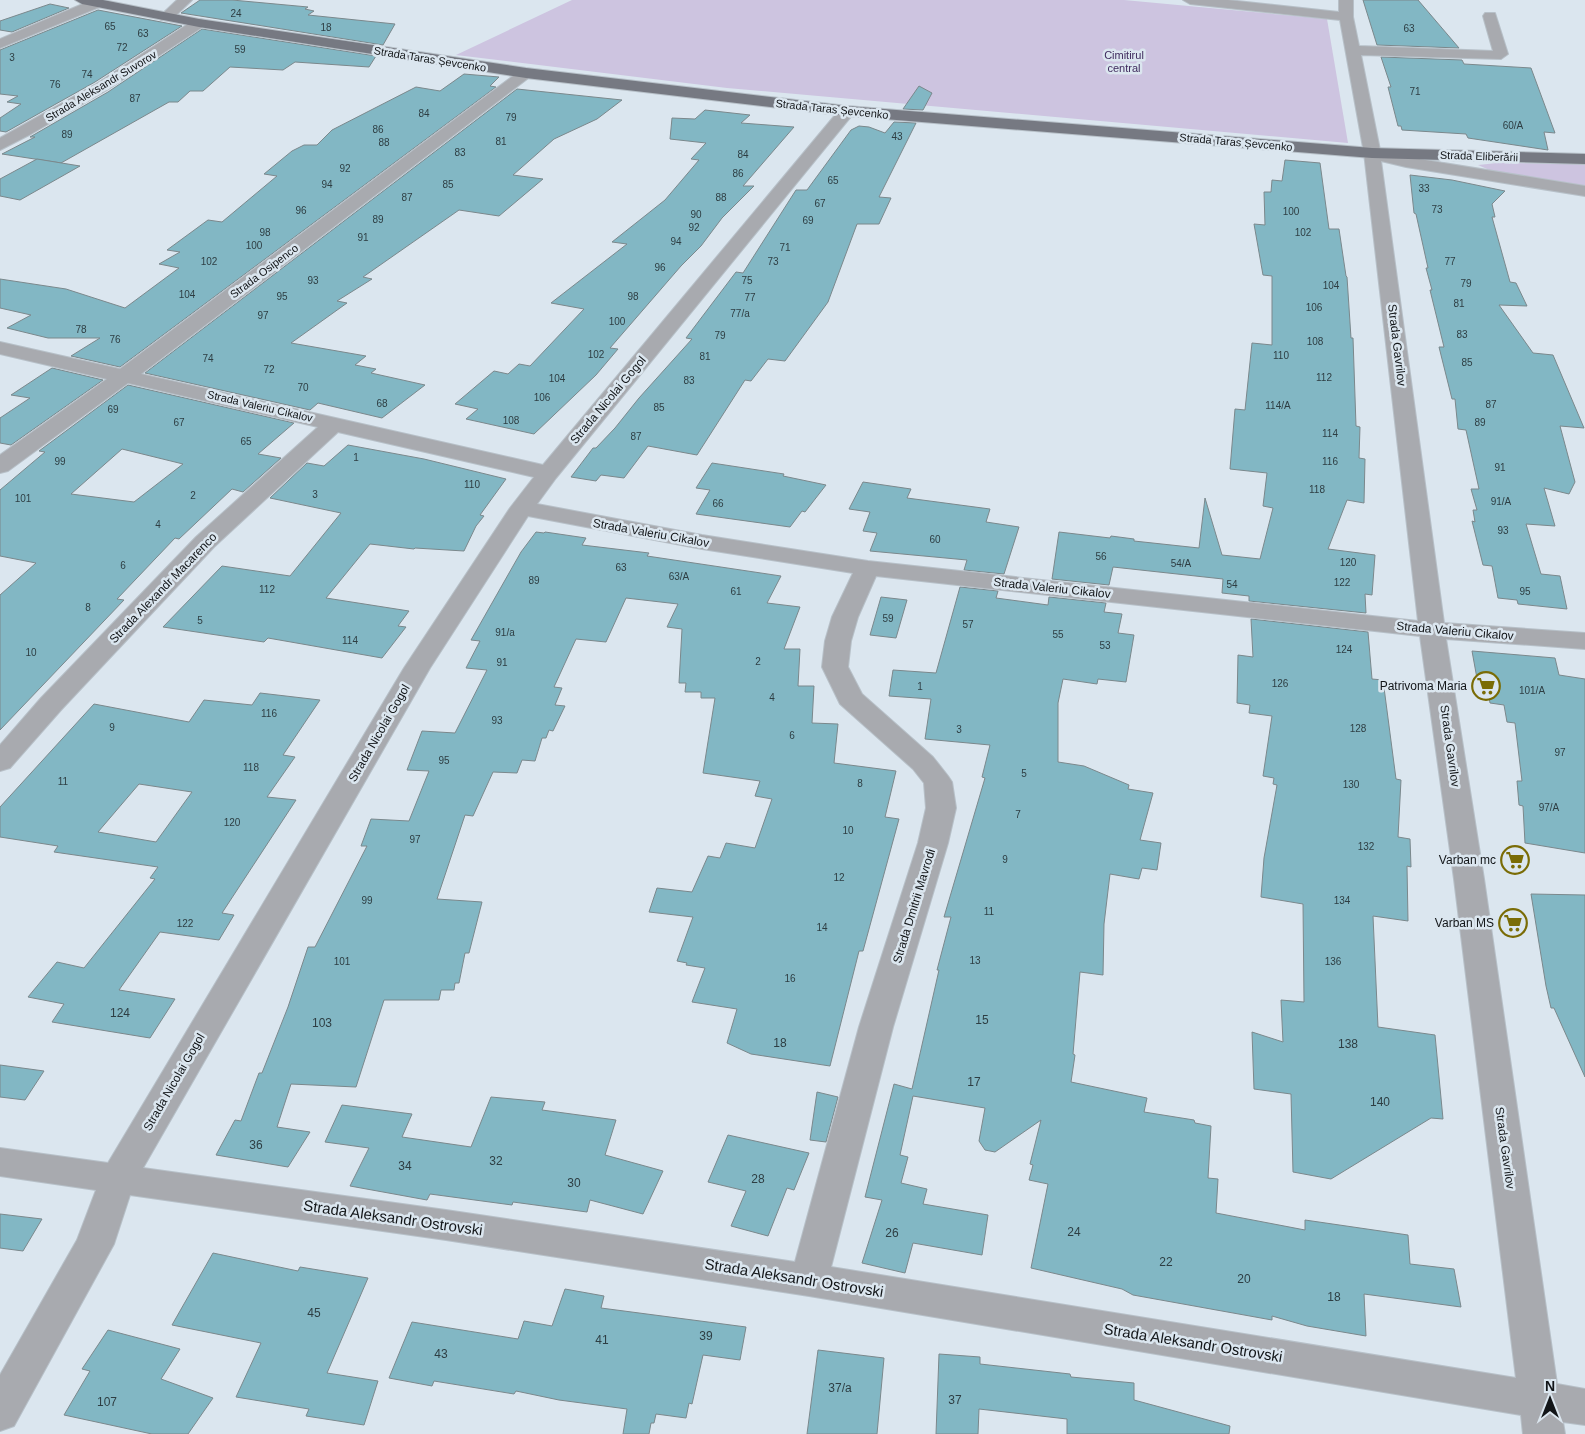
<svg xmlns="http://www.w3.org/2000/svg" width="1585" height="1434" viewBox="0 0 1585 1434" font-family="Helvetica,sans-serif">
<rect width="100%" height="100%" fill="#dbe6ef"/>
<g fill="#cdc4e0">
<polygon points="572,0 1124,0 1327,19 1348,143 727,88 456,55"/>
<polygon points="1497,163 1585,164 1585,187 1494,172 1478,165"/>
</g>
<g fill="#82b7c4" stroke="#7b888c" fill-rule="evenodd">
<polygon points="200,0 232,0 308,7 305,9 314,11 308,15 395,24 383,45 181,13"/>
<polygon points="1363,0 1418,0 1459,48 1377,45"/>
<polygon points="50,4 69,8 12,32 0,30 0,21"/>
<polygon points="98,10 182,26 95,82 6,132 0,131 0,118 21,104 7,102 18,96 0,94 0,50"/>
<polygon points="202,29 376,56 369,67 295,62 283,70 230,67 203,91 190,91 178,102 169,102 61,163 2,154 35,137 30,137 108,92"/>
<polygon points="1381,57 1462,60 1464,64 1531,68 1555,133 1544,132 1548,150 1468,138 1466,134 1402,130 1401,126 1398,126 1388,87 1391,87"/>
<polygon points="464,74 499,77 490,86 496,87 120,367 71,356 100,338 48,338 7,328 31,315 0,308 0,279 66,289 125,308 179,268 159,264 180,252 167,250 208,220 222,222 277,176 264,174 292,151 304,145 317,145 332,130 416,87 440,91"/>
<polygon points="919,86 932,93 923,110 903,109"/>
<polygon points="517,89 622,100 597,119 554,139 513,175 543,179 499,216 459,210 363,277 372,279 337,301 347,303 291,343 366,356 355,365 376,369 371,373 425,385 382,418 318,403 310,410 145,373"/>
<polygon points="705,110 750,115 741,123 794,127 743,186 754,186 722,218 701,246 681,266 610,348 618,349 596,375 534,434 466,419 478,409 455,404 494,371 508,374 519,364 530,366 584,309 551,303 627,244 612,242 665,200 699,160 691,159 706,143 670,139 672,118 695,119"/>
<polygon points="894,122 916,123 879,197 891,198 879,224 857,224 828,302 785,361 768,359 751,381 745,380 697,455 648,446 624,478 601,475 596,481 571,477 593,448 596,448 615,428 639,398 692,339 686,338 736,272 743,273 796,190 807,190 851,130 859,126 869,127 885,133"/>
<polygon points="37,159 80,166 20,200 0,196 0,179"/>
<polygon points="1285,160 1320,163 1329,229 1339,229 1346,276 1347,277 1351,338 1353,338 1356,426 1360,427 1359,458 1365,459 1364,503 1347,500 1328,549 1375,555 1372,595 1365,594 1366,613 1249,601 1249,596 1222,593 1223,579 1113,567 1109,585 1052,579 1059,532 1110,538 1111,536 1134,539 1134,541 1199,548 1205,498 1222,555 1260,559 1273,508 1263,506 1267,473 1230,469 1235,409 1245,410 1252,343 1272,345 1272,276 1263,275 1254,224 1265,225 1264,192 1271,192 1272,180 1282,181"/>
<polygon points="1410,175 1452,180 1505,191 1492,204 1495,217 1492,217 1510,282 1516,283 1527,306 1499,305 1533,353 1553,355 1584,428 1560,426 1575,482 1569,494 1544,488 1555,526 1526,524 1541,574 1560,576 1567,609 1518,604 1517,600 1498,598 1492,566 1483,565 1472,521 1475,522 1473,510 1477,510 1471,489 1479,489 1466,430 1458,429 1455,399 1452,399 1439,347 1444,347 1430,290 1432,290 1426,268 1428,268 1416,214 1414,213"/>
<polygon points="52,368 103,380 11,445 0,443 0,418 30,398 11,395"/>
<path d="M 128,385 L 294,423 L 258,454 L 281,458 L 243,492 L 232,489 L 179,539 L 175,538 L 117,599 L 124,600 L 0,730 L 0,595 L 36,563 L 0,556 L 0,490 L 45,452 L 39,451 ZM 122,449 L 183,464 L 134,502 L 71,494 Z"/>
<polygon points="348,445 424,459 506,479 480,515 484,516 476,526 464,551 415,548 414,549 370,544 326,598 409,611 398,626 406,627 382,658 268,638 264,642 163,627 222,566 290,576 341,513 270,498 307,463 324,466"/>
<polygon points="712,463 784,474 783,476 826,485 805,512 802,511 790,527 696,514 710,490 696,488"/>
<polygon points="863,482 911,489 907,498 990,509 986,522 1019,527 1004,574 964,570 967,560 870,551 877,533 863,531 870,512 849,509"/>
<polygon points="536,532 544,533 545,532 586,538 582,545 649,553 647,556 781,576 767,603 800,607 784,649 800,649 798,686 814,686 812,723 838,724 834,763 896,771 885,817 899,819 863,951 859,951 830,1066 751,1054 727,1043 737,1009 692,1002 705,968 686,965 687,963 677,961 693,917 649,912 657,888 692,892 708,856 720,858 726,843 755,848 772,799 755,796 760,781 703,773 715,698 701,698 701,692 685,692 686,683 679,683 682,629 667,627 678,604 626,598 606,642 576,639 554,687 562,688 555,705 565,706 553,731 549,730 546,738 542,738 535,761 522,760 517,773 493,772 473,816 465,815 437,899 482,902 469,953 465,953 459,983 455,983 454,990 441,990 439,1000 384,1000 356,1087 291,1084 277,1127 310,1132 288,1167 216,1155 235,1120 241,1121 259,1073 262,1073 288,1007 308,947 315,947 367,846 361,846 371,819 409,821 429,771 407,770 422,731 455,733 487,670 466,668 480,641 471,640 521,552"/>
<polygon points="960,587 998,591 996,598 1048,605 1049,597 1106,603 1104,612 1122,614 1118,633 1134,635 1126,682 1098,679 1097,684 1063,679 1058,703 1058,762 1084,766 1129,785 1128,789 1153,793 1140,840 1161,843 1157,870 1142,868 1139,879 1110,874 1104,924 1103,975 1080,972 1073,1054 1075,1055 1071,1082 1147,1098 1144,1112 1194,1120 1195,1123 1211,1126 1208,1178 1218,1179 1216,1213 1305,1230 1305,1220 1408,1235 1410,1264 1454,1269 1461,1307 1364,1294 1366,1336 1307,1326 1272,1316 1272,1320 1133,1295 1122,1289 1031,1268 1048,1184 1029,1180 1033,1165 1030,1164 1041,1120 995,1152 985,1150 979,1141 985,1108 913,1096 900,1155 908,1157 901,1183 927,1189 923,1204 988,1215 982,1255 913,1243 905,1273 862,1263 882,1200 865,1197 894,1084 912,1089 939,970 937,970 951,917 944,917 985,778 982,777 990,745 925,739 931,699 889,696 893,670 936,673"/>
<polygon points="881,597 907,600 896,638 870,635"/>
<polygon points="1251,619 1368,632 1372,679 1383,680 1396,779 1401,780 1398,837 1410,839 1411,867 1407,866 1408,921 1373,916 1378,1027 1435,1035 1443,1119 1431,1118 1331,1179 1293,1172 1291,1094 1254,1089 1252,1032 1283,1042 1281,1000 1304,1002 1303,904 1261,897 1264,858 1277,785 1273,784 1274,778 1263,776 1272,716 1249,713 1250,705 1237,703 1238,655 1253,657"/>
<polygon points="1472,651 1555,658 1559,675 1585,679 1585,853 1525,843 1523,806 1519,805 1517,781 1522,781 1515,723 1507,722 1504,705 1490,703 1487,685 1478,684"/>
<path d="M 260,693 L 320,700 L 283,755 L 295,757 L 267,797 L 296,800 L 222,913 L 234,915 L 219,940 L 160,932 L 119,990 L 175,999 L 150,1038 L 52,1022 L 64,1004 L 28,997 L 57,962 L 84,968 L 155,879 L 150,878 L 158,867 L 54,852 L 58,846 L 0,837 L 0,807 L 94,704 L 189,722 L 204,700 L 252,705 ZM 139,784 L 192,792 L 156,842 L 98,832 Z"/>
<polygon points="1531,894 1585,895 1585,1077 1554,1008 1551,1008 1546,986"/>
<polygon points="0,1065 44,1071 25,1100 0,1097"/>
<polygon points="817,1092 838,1097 826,1142 810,1140"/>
<polygon points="491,1097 545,1102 542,1110 616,1120 605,1155 663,1171 643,1214 590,1200 587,1212 513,1202 512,1205 430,1194 427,1200 350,1186 369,1148 325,1142 342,1105 412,1114 402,1137 471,1147"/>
<polygon points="728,1135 809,1153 794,1190 787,1188 768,1236 731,1226 746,1191 708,1182"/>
<polygon points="0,1214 42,1219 23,1251 0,1248"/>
<polygon points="213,1253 298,1271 300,1267 368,1278 327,1373 378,1381 364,1425 306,1416 309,1409 236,1397 261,1343 172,1325"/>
<polygon points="565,1289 604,1296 601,1308 746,1327 740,1360 703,1355 692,1404 689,1403 686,1418 656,1414 654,1423 651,1423 649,1434 623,1434 627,1409 559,1400 516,1391 514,1394 434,1381 432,1386 389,1378 412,1322 518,1339 524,1321 552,1326"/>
<polygon points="108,1330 180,1349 161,1379 213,1398 188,1434 152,1434 64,1415 90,1371 82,1369"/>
<polygon points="818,1350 884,1358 877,1434 807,1434"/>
<polygon points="939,1354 980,1357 980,1364 1070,1374 1071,1377 1134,1383 1134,1400 1230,1426 1229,1434 1067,1434 1067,1419 979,1409 978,1434 936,1434"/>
</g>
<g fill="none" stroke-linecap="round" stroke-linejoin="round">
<defs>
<g id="minor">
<polygon points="92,0 101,0 104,3 102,6 0,48 0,39"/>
<polygon points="177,0 192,0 171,20 161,20 159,17"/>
<path d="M 1183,0 L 1228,0 L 1339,12 L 1339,0 L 1353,0 L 1353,17 L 1359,46 L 1493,51 L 1483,16 L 1485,13 L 1495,13 L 1508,54 L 1501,59 L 1361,55 L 1380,150 L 1407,157 L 1585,186 L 1585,196 L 1406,167 L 1381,161 L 1444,623 L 1585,633 L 1585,649 L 1446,639 L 1484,879 L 1557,1384 L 1585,1389 L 1585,1425 L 1563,1422 L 1565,1434 L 1523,1434 L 1521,1415 L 809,1296 L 446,1240 L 130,1195 L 114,1244 L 14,1426 L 0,1431 L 0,1375 L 77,1240 L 96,1190 L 0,1176 L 0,1148 L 108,1163 L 404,668 L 510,508 L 534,477 L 338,432 L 214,547 L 61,710 L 10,768 L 0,771 L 0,745 L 41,698 L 196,537 L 318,427 L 128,383 L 8,471 L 0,473 L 0,455 L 107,379 L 0,354 L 0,342 L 120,369 L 521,70 L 531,70 L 534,73 L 531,76 L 141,374 L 543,465 L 841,108 L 853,108 L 855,111 L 853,114 L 556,478 L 537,504 L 702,535 L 868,561 L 1418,621 L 1364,153 L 1340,20 L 1190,4 ZM 528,516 L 702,549 L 853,573 L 832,617 L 825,641 L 822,667 L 840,704 L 913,769 L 924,783 L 926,808 L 918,843 L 859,1027 L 795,1262 L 446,1210 L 143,1168 L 430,668 ZM 876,576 L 1420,636 L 1454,879 L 1516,1378 L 831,1267 L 893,1027 L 948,843 L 956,808 L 952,782 L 948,776 L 933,757 L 862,694 L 848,667 L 851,641 L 858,617 Z"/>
<polygon points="199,19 204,20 206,23 204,26 107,90 31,134 0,150 0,138 96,84 194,20"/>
</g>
<polygon id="major" points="75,0 103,0 199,19 526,68 847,106 1372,148 1585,154 1585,164 1372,158 847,116 526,78 199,27 82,4"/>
</defs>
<use href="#minor" stroke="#b7c0c8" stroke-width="2"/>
<use href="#major" stroke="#b7c0c8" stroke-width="2"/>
<use href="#minor" fill="#a8aaaf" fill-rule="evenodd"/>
<use href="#major" fill="#767982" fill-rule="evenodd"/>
</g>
<defs>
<symbol id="supermarket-ring" viewBox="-11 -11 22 22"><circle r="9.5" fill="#dbe6ef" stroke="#7a6c06" stroke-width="1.5"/><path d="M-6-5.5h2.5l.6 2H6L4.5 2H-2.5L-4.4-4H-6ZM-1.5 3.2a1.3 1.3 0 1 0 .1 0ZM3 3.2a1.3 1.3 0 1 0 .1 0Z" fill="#7a6c06"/></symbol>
</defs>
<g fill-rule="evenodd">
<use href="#supermarket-ring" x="1470" y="670" width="32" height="32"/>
<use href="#supermarket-ring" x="1499" y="844" width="32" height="32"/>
<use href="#supermarket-ring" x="1497" y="907" width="32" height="32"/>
</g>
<g text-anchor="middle" stroke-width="5" stroke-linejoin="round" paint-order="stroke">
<g font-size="10" fill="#2e3e43">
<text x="236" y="17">24</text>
<text x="110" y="30">65</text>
<text x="326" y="31">18</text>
<text x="1409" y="32">63</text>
<text x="143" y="37">63</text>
<text x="122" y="51">72</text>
<text x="240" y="53">59</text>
<text x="12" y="61">3</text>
<text x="87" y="78">74</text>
<text x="55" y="88">76</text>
<text x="1415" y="95">71</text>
<text x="135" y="102">87</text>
<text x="424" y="117">84</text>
<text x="511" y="121">79</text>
<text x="1513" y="129">60/A</text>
<text x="378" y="133">86</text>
<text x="67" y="138">89</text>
<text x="897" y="140">43</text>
<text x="501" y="145">81</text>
<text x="384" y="146">88</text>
<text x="460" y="156">83</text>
<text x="743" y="158">84</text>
<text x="345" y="172">92</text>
<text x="738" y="177">86</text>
<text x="833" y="184">65</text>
<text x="327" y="188">94</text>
<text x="448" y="188">85</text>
<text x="1424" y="192">33</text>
<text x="407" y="201">87</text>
<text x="721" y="201">88</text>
<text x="820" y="207">67</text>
<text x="1437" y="213">73</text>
<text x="301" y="214">96</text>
<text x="1291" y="215">100</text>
<text x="696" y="218">90</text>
<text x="378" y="223">89</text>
<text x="808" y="224">69</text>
<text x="694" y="231">92</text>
<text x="265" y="236">98</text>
<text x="1303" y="236">102</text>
<text x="363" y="241">91</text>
<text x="676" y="245">94</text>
<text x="254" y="249">100</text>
<text x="785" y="251">71</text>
<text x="209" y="265">102</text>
<text x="773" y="265">73</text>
<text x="1450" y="265">77</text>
<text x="660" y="271">96</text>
<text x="313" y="284">93</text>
<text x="747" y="284">75</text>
<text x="1466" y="287">79</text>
<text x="1331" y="289">104</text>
<text x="187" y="298">104</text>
<text x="282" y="300">95</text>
<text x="633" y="300">98</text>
<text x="750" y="301">77</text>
<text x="1459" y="307">81</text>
<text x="1314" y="311">106</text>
<text x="740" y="317">77/a</text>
<text x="263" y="319">97</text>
<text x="617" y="325">100</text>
<text x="81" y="333">78</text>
<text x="1462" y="338">83</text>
<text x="720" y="339">79</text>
<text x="115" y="343">76</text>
<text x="1315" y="345">108</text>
<text x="596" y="358">102</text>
<text x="1281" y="359">110</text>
<text x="705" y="360">81</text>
<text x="208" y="362">74</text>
<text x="1467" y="366">85</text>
<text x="269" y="373">72</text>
<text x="1324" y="381">112</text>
<text x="557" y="382">104</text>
<text x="689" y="384">83</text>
<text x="303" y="391">70</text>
<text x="542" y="401">106</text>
<text x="382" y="407">68</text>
<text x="1491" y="408">87</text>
<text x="1278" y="409">114/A</text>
<text x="659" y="411">85</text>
<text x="113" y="413">69</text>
<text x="511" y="424">108</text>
<text x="179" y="426">67</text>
<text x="1480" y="426">89</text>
<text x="1330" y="437">114</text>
<text x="636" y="440">87</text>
<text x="246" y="445">65</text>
<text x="356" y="461">1</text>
<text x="60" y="465">99</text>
<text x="1330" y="465">116</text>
<text x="1500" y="471">91</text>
<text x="472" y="488">110</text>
<text x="1317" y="493">118</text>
<text x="315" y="498">3</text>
<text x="193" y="499">2</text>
<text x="23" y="502">101</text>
<text x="1501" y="505">91/A</text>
<text x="718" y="507">66</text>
<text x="158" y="528">4</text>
<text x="1503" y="534">93</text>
<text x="935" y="543">60</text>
<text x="1101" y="560">56</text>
<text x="1348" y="566">120</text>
<text x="1181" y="567">54/A</text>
<text x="123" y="569">6</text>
<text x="621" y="571">63</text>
<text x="679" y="580">63/A</text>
<text x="534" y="584">89</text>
<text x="1342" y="586">122</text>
<text x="1232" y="588">54</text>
<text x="267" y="593">112</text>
<text x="736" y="595">61</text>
<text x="1525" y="595">95</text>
<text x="88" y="611">8</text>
<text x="888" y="622">59</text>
<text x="200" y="624">5</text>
<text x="968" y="628">57</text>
<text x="505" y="636">91/a</text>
<text x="1058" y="638">55</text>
<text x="350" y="644">114</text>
<text x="1105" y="649">53</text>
<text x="1344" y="653">124</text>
<text x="31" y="656">10</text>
<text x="758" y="665">2</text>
<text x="502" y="666">91</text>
<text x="1280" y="687">126</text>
<text x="920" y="690">1</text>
<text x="1532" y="694">101/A</text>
<text x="772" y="701">4</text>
<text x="269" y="717">116</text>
<text x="497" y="724">93</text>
<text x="112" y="731">9</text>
<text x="1358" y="732">128</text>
<text x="959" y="733">3</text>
<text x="792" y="739">6</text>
<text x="1560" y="756">97</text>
<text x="444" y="764">95</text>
<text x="251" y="771">118</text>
<text x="1024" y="777">5</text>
<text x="63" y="785">11</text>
<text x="860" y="787">8</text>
<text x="1351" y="788">130</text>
<text x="1549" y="811">97/A</text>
<text x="1018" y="818">7</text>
<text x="232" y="826">120</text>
<text x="848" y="834">10</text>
<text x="415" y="843">97</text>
<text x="1366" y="850">132</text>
<text x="1005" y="863">9</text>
<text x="839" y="881">12</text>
<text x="367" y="904">99</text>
<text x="1342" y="904">134</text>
<text x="989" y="915">11</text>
<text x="185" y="927">122</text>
<text x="822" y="931">14</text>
<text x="975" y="964">13</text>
<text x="342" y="965">101</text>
<text x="1333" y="965">136</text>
<text x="790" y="982">16</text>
</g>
<g font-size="11" fill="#3f2b5e" stroke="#dbe6ef">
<text x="1124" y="59">Cimitirul<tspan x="1124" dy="13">central</tspan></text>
</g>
<g font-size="11" fill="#121518" stroke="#dbe6ef">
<text transform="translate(430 59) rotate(9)" y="4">Strada Taras Șevcenko</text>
<text transform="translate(101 86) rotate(-31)" y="4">Strada Aleksandr Suvorov</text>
<text transform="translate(832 109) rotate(6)" y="4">Strada Taras Șevcenko</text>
<text transform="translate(1236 142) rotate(5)" y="4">Strada Taras Șevcenko</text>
<text transform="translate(1479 156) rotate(2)" y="4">Strada Eliberării</text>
<text transform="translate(264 271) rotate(-37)" y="4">Strada Osipenco</text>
<text transform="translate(260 406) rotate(13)" y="4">Strada Valeriu Cikalov</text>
</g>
<g font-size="12" fill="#121518" stroke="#dbe6ef">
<text transform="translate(1397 345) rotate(83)" y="4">Strada Gavrilov</text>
<text transform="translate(608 400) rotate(-50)" y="4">Strada Nicolai Gogol</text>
<text transform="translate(651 533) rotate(10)" y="4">Strada Valeriu Cikalov</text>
<text transform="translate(163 588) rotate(-46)" y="4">Strada Alexandr Macarenco</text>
<text transform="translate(1052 588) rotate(6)" y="4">Strada Valeriu Cikalov</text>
<text transform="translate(1455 631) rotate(5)" y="4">Strada Valeriu Cikalov</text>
<text transform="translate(379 733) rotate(-60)" y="4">Strada Nicolai Gogol</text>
<text transform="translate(1450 746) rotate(82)" y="4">Strada Gavrilov</text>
<text transform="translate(914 906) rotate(-73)" y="4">Strada Dmitrii Mavrodi</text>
<text transform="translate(174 1082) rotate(-60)" y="4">Strada Nicolai Gogol</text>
<text transform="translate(1505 1148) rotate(82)" y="4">Strada Gavrilov</text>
</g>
<g font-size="12" fill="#121518" stroke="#dbe6ef" text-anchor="end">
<text x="1467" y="690">Patrivoma Maria</text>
<text x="1496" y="864">Varban mc</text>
<text x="1494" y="927">Varban MS</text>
</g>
<g font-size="12" fill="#2e3e43">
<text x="120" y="1017">124</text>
<text x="982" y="1024">15</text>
<text x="322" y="1027">103</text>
<text x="780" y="1047">18</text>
<text x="1348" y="1048">138</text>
<text x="974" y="1086">17</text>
<text x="1380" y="1106">140</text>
<text x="256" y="1149">36</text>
<text x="496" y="1165">32</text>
<text x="405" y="1170">34</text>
<text x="758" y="1183">28</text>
<text x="574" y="1187">30</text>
<text x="1074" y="1236">24</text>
<text x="892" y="1237">26</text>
<text x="1166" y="1266">22</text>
<text x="1244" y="1283">20</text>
<text x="1334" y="1301">18</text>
<text x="314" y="1317">45</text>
<text x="706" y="1340">39</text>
<text x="602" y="1344">41</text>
<text x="441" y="1358">43</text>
<text x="840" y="1392">37/a</text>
<text x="955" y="1404">37</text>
<text x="107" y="1406">107</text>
</g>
<g font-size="15" fill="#121518" stroke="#dbe6ef">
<text transform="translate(393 1218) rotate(8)" y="5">Strada Aleksandr Ostrovski</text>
<text transform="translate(794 1278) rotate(9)" y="5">Strada Aleksandr Ostrovski</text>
<text transform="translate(1193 1343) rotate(9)" y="5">Strada Aleksandr Ostrovski</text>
</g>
</g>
<g transform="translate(1550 1399)" stroke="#dbe6ef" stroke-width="4" paint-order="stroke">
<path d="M0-4L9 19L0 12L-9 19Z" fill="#121518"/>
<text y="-8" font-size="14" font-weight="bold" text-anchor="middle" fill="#121518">N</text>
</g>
</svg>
